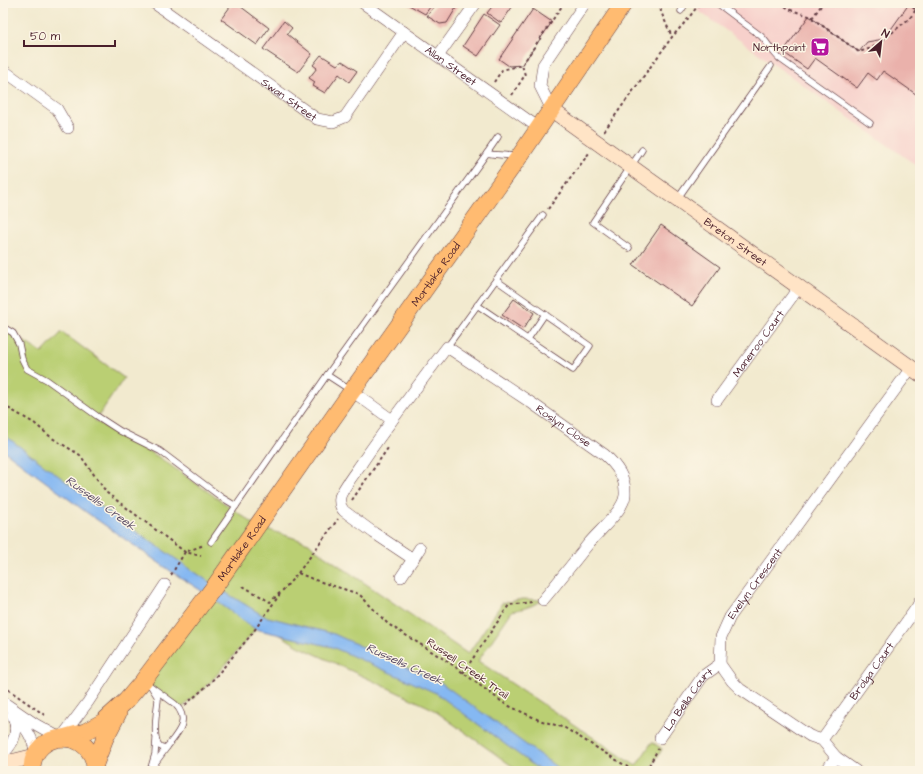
<svg xmlns="http://www.w3.org/2000/svg" width="923" height="774" viewBox="0 0 923 774" font-family="'Architects Daughter',sans-serif">
<rect width="100%" height="100%" fill="#fcf5e5"/>
<filter id="ink" filterUnits="userSpaceOnUse"><feTurbulence type="fractalNoise" baseFrequency=".025" numOctaves="2"/><feDisplacementMap in="SourceGraphic" scale="8" xChannelSelector="R" yChannelSelector="G"/><feConvolveMatrix kernelMatrix="1 2 1 2 8 2 1 2 1" color-interpolation-filters="sRGB"/></filter>
<filter id="wash" filterUnits="userSpaceOnUse"><feTurbulence type="fractalNoise" baseFrequency=".012" numOctaves="4" result="noise"/><feDisplacementMap in="SourceGraphic" scale="16" xChannelSelector="R" yChannelSelector="G"/><feGaussianBlur stdDeviation="0.9" result="paint"/><feColorMatrix in="noise" values="0 0 0 0 0 0 0 0 0 0 0 0 0 0 0 0 0 1.4 0 .05"/><feComposite in="paint" operator="in"/></filter>
<g filter="url(#wash)">
<rect width="100%" height="100%" fill="#f2eacf"/>
<polygon fill="#f7d0cb" points="702,3 920,3 920,168 697,10"/>
<path fill="#bacf73" stroke="#82774f" d="M 3,328 L 42,353 L 62,332 L 124,378 L 95,421 L 157,456 L 257,526 L 309,543 L 315,549 L 468,654 L 502,603 L 523,599 L 543,600 C 533,606 524,609 512,611 L 478,661 L 636,766 L 652,742 L 662,749 L 650,771 L 519,771 L 431,708 L 298,646 L 260,622 L 251,635 L 208,685 L 184,706 L 179,709 L 143,681 L 211,591 L 3,445 Z"/>
<polygon fill="#85b8f2" stroke="#686c8e" points="3,434 92,501 215,586 264,616 334,634 440,682 562,771 541,771 436,693 332,647 255,629 208,595 172,572 86,512 3,450"/>
<g id="blocks">
<g fill="#eab1ab">
<polygon points="233,3 236,3 269,28 257,45 221,19"/>
<polygon points="411,3 433,3 425,14 409,5"/>
<polygon points="437,3 459,3 447,23 440,24 427,16"/>
<polygon points="495,3 515,3 501,23 487,13"/>
<polygon points="909,4 916,10 920,4 920,97 883,71 877,80 868,73 857,88 815,58 807,69 783,52 809,16 859,52 867,42 884,39"/>
<polygon points="533,9 552,22 522,65 509,66 499,59"/>
<polygon points="484,14 500,25 478,56 463,46"/>
<polygon points="284,21 292,28 287,34 312,54 298,72 263,49"/>
<polygon points="321,55 337,65 342,61 357,71 349,82 339,74 325,93 313,86 315,82 309,78 317,68 313,65"/>
<polygon points="661,225 720,267 692,306 633,265"/>
<polygon points="514,299 534,313 523,329 502,315"/>
</g>
</g>
</g>
<g filter="url(#ink)">
<use href="#blocks" fill-opacity="0" stroke="#633d44" stroke-width="1"/>
<g fill="none" stroke-linecap="round" stroke-linejoin="round">
<defs>
<g id="lane">
<path d="M 717,3 L 761,36 C 768,43 772,52 780,59 L 870,123"/>
<polyline points="681,11 686,3"/>
<polyline points="487,153 498,137"/>
<polyline points="678,198 771,66"/>
<polyline points="629,248 593,222 642,150"/>
<polyline points="477,305 573,370 590,346 496,280"/>
<polyline points="3,327 13,333 19,344 22,359 27,369 47,380 97,416 120,431 160,451 221,497 236,506"/>
<polyline points="528,339 545,314"/>
<polyline points="447,347 543,215"/>
<polyline points="327,375 350,390"/>
<path d="M 211,542 L 327,375 L 487,153 C 496,156 506,154 516,157"/>
<path d="M 145,682 L 175,704 C 191,720 178,733 167,747 C 149,753 157,709 158,700 L 157,696 L 152,688"/>
<polyline points="153,766 167,747"/>
<polyline points="150,771 155,754 156,740"/>
</g>
<g id="street">
<path id="s1" d="M 154,3 L 317,119 L 333,122 L 345,117 L 404,32"/>
<path id="s2" d="M 363,3 L 539,128"/>
<polyline points="438,56 476,3"/>
<polyline points="3,70 57,109 68,128"/>
<polyline points="552,110 540,86 543,65 585,3"/>
<polyline points="352,391 392,420"/>
<path id="s3" d="M 717,400 L 799,287"/>
<polyline points="413,559 420,548"/>
<path id="s4" d="M 401,577 L 413,559 L 374,533 L 344,511 C 340,507 339,503 340,497 C 342,489 358,469 363,461 C 390,422 419,384 447,347 L 533,404 L 605,455 C 617,466 626,478 625,495 C 624,510 599,531 589,543 C 574,562 559,581 543,600"/>
<polyline points="3,702 35,724 60,738"/>
<path d="M 14,715 C 26,727 33,738 36,754"/>
<polyline points="61,738 88,702 165,585"/>
<path id="s5" d="M 660,738 L 703,676 L 720,664"/>
<path id="s6" d="M 822,740 L 917,607 L 920,601"/>
<path d="M 3,754 C 14,743 20,730 12,715"/>
<polyline points="826,771 836,757"/>
<path id="s7" d="M 856,771 L 836,757 L 822,740 L 810,736 L 740,689 L 732,681 L 720,664 L 721,637 L 730,617 L 911,368"/>
</g>
<g id="secondary">
<path id="s8" d="M 552,110 L 920,374"/>
<polyline points="3,763 15,761 35,756"/>
</g>
<g id="primary">
<path id="s9" d="M 63,738 L 85,732 L 103,722 L 126,701 L 143,681 L 215,586 L 352,391 L 519,157 L 624,3"/>
<polyline points="95,764 105,738 118,713"/>
<path d="M 32,771 C 31,727 96,728 95,771"/>
</g>
</defs>
<use href="#lane" stroke="#633d44" stroke-width="7"/>
<use href="#street" stroke="#633d44" stroke-width="12"/>
<use href="#secondary" stroke="#633d44" stroke-width="16"/>
<use href="#primary" stroke="#633d44" stroke-width="18"/>
<g stroke="#633d44" stroke-width="2" stroke-dasharray="3 3" stroke-linecap="butt">
<polyline points="660,3 661,12 672,37"/>
<polyline points="780,3 791,10 809,16 859,52 872,48 884,39 910,18 920,4"/>
<polyline points="908,3 916,10"/>
<polyline points="812,18 823,3"/>
<polyline points="494,82 502,70 522,65 564,3"/>
<polyline points="512,95 525,75 522,65"/>
<polyline points="604,131 672,37 687,20 700,3"/>
<polyline points="548,209 589,153"/>
<polyline points="3,405 34,423 52,438 80,455 107,493 185,552 201,556"/>
<polyline points="352,500 388,448 386,447"/>
<polyline points="298,573 338,519"/>
<polyline points="171,575 185,552 204,545"/>
<polyline points="243,586 270,602 283,590 298,573 315,580 359,594 388,624 450,663 505,704 539,720 565,728 634,771"/>
<polyline points="463,673 509,605 532,602"/>
<polyline points="3,686 46,716"/>
<polyline points="185,705 208,685 218,674 251,635 280,594"/>
<polyline points="637,771 640,767 644,771"/>
<polyline points="646,771 658,749"/>
</g>
<use href="#lane" stroke="#fff" stroke-width="5.5"/>
<use href="#street" stroke="#fff" stroke-width="11"/>
<use href="#secondary" stroke="#ffe4c6" stroke-width="15"/>
<use href="#primary" stroke="#ffbb71" stroke-width="17"/>
</g>
</g>
<defs>
<symbol id="supermarket-square" viewBox="-11 -11 22 22"><rect x="-9" y="-9" width="18" height="18" rx="4" fill="#b5179e" stroke="#fcf5e5"/><path d="M-6-5.5h2.5l.6 2H6L4.5 2H-2.5L-4.4-4H-6ZM-1.5 3.2a1.3 1.3 0 1 0 .1 0ZM3 3.2a1.3 1.3 0 1 0 .1 0Z" fill="#fff"/></symbol>
</defs>
<g fill-rule="evenodd">
<use href="#supermarket-square" x="809" y="36" width="22" height="22"/>
</g>
<g text-anchor="middle" stroke-width="3" stroke-linejoin="round" paint-order="stroke">
<g font-size="11" fill="#4a1f2b" stroke="#fcf5e5" text-anchor="end">
<text x="806" y="51">Northpoint</text>
</g>
<g font-size="11" fill="#4a1f2b" stroke="#fcf5e5">
<text dy="4" stroke="none"><textPath href="#s2" startOffset="108">Allan Street</textPath></text>
<text dy="4" stroke="none"><textPath href="#s1" startOffset="166">Swan Street</textPath></text>
<text dy="4" stroke="none"><textPath href="#s8" startOffset="226">Breton Street</textPath></text>
<text dy="4" stroke="none"><textPath href="#s9" startOffset="602">Mortlake Road</textPath></text>
<text dy="4" stroke="none"><textPath href="#s3" startOffset="70">Maneroo Court</textPath></text>
<text dy="4" stroke="none"><textPath href="#s4" startOffset="446">Roslyn Close</textPath></text>
<text dy="4" stroke="none"><textPath href="#s9" startOffset="266">Mortlake Road</textPath></text>
<text dy="4" stroke="none"><textPath href="#s7" startOffset="266">Evelyn Crescent</textPath></text>
<text transform="translate(468 668) rotate(35)" y="4">Russell Creek Trail</text>
<text dy="4" stroke="none"><textPath href="#s6" startOffset="85">Brolga Court</textPath></text>
<text dy="4" stroke="none"><textPath href="#s5" startOffset="48">La Bella Court</textPath></text>
</g>
<g font-size="12" font-style="italic" fill="#5c4d67" stroke="#fcf5e5">
<text transform="translate(101 503) rotate(36)" y="4">Russells Creek</text>
<text transform="translate(405 664) rotate(25)" y="4">Russells Creek</text>
</g>
</g>
<rect width="923" height="774" fill="none" stroke="#fcf5e5" stroke-width="16"/>
<g transform="translate(881 42) rotate(28)" stroke="#fcf5e5" stroke-width="3" paint-order="stroke">
<path d="M0-3L7 15L0 10L-7 15Z" fill="#4a1f2b"/>
<text y="-6" font-size="11" font-weight="bold" text-anchor="middle" fill="#4a1f2b">N</text>
</g>
<path d="M24 40v6h91v-6" fill="none" stroke="#4a1f2b" stroke-width="2"/>
<text x="30" y="40" font-size="12" fill="#4a1f2b" stroke="#fcf5e5" stroke-width="3" paint-order="stroke">50 m</text>
</svg>
